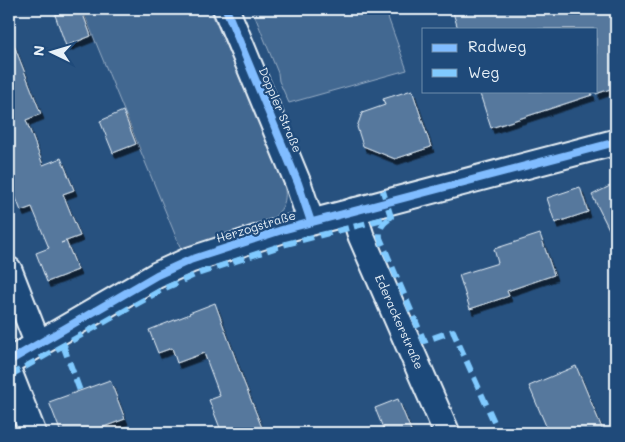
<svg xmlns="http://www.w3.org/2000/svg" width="625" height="442" viewBox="0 0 625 442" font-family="Mali,sans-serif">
<defs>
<filter id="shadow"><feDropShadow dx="3" dy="5.5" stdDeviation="0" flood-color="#0009"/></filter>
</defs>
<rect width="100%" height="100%" fill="#27517f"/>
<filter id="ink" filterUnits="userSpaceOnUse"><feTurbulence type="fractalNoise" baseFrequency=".02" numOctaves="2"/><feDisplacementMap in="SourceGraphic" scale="10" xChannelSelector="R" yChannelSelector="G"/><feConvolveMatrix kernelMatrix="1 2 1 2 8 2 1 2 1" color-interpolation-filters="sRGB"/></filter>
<g filter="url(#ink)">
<g fill="#436891" stroke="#96acc4">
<path d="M 82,9 L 210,9 L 280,171 C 287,191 290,206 270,220 L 181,249 Z"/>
<polygon points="252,9 385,9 407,70 289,103 279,81 278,73"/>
</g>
<g fill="#57789d" stroke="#e8f1f8" filter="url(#shadow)">
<polygon points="72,9 81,9 91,36 66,46 55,15"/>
<polygon points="452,9 616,9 616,87 596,94 596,29 458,29"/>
<polygon points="9,35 10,35 41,114 26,120 43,165 61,158 74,190 63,194 80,236 61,243 66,241 78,270 47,282 36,253 49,248 32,207 21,211 9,180"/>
<polygon points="412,90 431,147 395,159 363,146 357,127 362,113 385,105 383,99"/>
<polygon points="479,91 591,91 592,95 491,128"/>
<polygon points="123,111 136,144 113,153 100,121"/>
<polygon points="616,183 616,243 592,195"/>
<polygon points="580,187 588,212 555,223 547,198"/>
<polygon points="540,234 554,275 507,291 509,296 470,309 459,275 498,263 494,249"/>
<polygon points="215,303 243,380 264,433 222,433 209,400 220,396 204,353 177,363 172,348 158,353 149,330 190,314 189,313"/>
<polygon points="576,366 604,433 549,433 529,386"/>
<polygon points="110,380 125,419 88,433 61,433 49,402"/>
<polygon points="398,399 412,433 385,433 375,408"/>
</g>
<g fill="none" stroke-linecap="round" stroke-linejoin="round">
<defs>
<g id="street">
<polyline points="226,9 298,183 311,222"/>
<polyline points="353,211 361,236 447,433"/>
<polyline points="9,270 38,344"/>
<polyline points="9,361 157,275 190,260 282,230 616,142"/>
<polyline points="9,372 33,433"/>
</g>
</defs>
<use href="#street" stroke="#e8f1f8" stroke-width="29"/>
<use href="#street" stroke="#1f4a7a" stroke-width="25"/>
<g stroke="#80caff" stroke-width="6" stroke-dasharray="12 6" stroke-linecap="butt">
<path d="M 389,219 C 382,224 379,228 380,238 L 424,341 L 453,331 L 499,433"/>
<polyline points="63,345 80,391"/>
<polyline points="9,376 163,289 197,274 286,244 391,217 382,188"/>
<polyline points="548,433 549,433"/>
</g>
<defs>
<g id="cycleway">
<polyline points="226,9 298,183 311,222"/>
<polyline points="9,361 157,275 190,260 282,230 616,142"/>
</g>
</defs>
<use href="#cycleway" stroke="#1f4a7a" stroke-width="11"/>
<use href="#cycleway" stroke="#80bcff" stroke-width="8"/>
</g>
</g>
<g text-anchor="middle" stroke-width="4.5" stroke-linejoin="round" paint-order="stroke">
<g font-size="12" fill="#e8f1f8" stroke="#1f4a7a">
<text transform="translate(280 110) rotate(67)" y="4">Doppler Straße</text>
<text transform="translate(256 227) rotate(-17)" y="4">Herzogstraße</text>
<text transform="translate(399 322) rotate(66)" y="4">Ederackerstraße</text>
</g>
</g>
<rect width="625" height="442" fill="none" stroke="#1f4a7a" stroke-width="30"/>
<rect x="15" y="15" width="595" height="412" fill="none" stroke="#e8f1f8" stroke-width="2" filter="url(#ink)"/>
<rect x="422" y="28" width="175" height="65" fill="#1f4a7a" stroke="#6f8dac"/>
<rect x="432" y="44" width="25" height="8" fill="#80bcff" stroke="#6f8dac"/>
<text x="468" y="52" font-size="15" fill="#e8f1f8">Radweg</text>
<rect x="432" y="69" width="25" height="8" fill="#80caff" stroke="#6f8dac"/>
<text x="468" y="78" font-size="15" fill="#e8f1f8">Weg</text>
<g transform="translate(52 52) rotate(275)" stroke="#1f4a7a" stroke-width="4" paint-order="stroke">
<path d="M0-4L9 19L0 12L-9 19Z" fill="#e8f1f8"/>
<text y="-8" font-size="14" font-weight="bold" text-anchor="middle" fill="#e8f1f8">N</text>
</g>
</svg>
